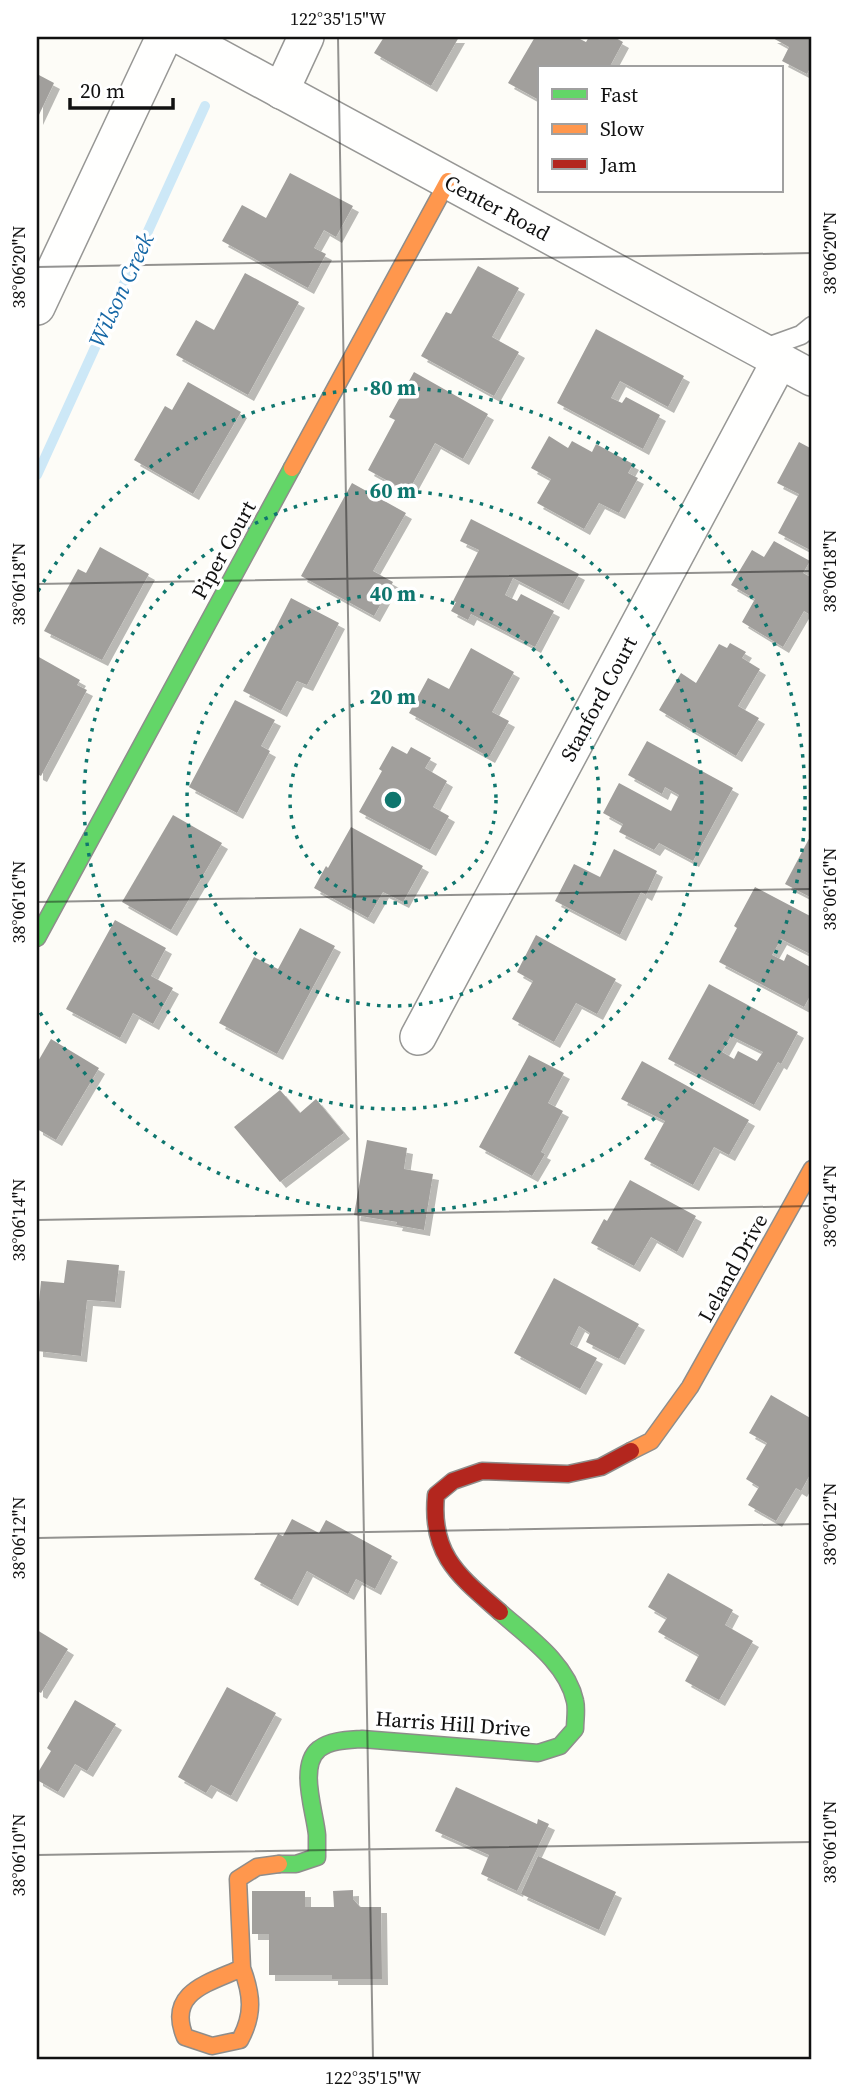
<svg xmlns="http://www.w3.org/2000/svg" width="849" height="2097" viewBox="0 0 849 2097" font-family="'Source Serif 4',serif">
<defs>
<filter id="shadow"><feDropShadow dx="6" dy="6" stdDeviation="0" flood-color="#0004"/></filter>
</defs>
<rect width="100%" height="100%" fill="#fdfcf7"/>
<g fill="none" stroke-linecap="round" stroke-linejoin="round">
<polyline stroke="#cde8f7" stroke-width="10" points="37,475 205,106"/>
</g>
<g fill="#a19f9c" fill-rule="evenodd" filter="url(#shadow)">
<polygon points="384,37 459,37 431,86 374,53"/>
<polygon points="535,37 576,37 586,42 589,37 614,37 623,42 609,68 539,68 539,100 508,83"/>
<polygon points="771,37 812,37 812,64 807,74 782,61 789,47"/>
<polygon points="37,74 54,83 37,119"/>
<polygon points="290,173 353,206 336,237 324,230 314,248 326,254 308,288 222,241 242,205 266,218"/>
<polygon points="478,266 519,288 492,337 519,352 494,396 421,356 446,312 451,314"/>
<polygon points="245,273 299,302 248,395 176,355 196,320 214,330"/>
<polygon points="596,329 684,376 668,407 620,381 611,398 622,403 626,397 660,415 643,449 557,403"/>
<polygon points="414,372 488,414 463,459 435,443 408,492 368,470 395,420 389,417"/>
<polygon points="188,382 241,412 193,494 134,460 165,406 172,410"/>
<polygon points="549,436 568,448 572,441 592,452 596,444 633,464 628,473 638,478 619,513 599,503 584,529 537,503 551,479 531,468"/>
<polygon points="799,442 812,449 812,551 778,533 799,494 777,483"/>
<polygon points="352,483 406,513 373,571 393,582 374,616 301,576"/>
<polygon points="471,519 579,574 563,604 513,578 505,595 517,601 521,594 554,611 535,647 471,614 468,620 451,611 456,602 453,601 479,550 460,541"/>
<polygon points="774,541 810,561 803,573 812,578 812,616 804,611 783,647 742,622 755,599 731,585 752,550 764,557"/>
<polygon points="100,547 149,574 102,660 44,631 78,569 86,573"/>
<polygon points="291,598 339,623 307,685 297,681 281,711 243,691"/>
<polygon points="730,643 746,652 742,658 760,669 738,706 759,718 736,756 659,710 681,673 696,683 719,644 727,648"/>
<polygon points="471,648 514,672 492,712 509,721 489,757 409,713 428,678 449,689"/>
<polygon points="37,656 80,680 77,685 87,690 41,776 37,774"/>
<polygon points="235,700 275,720 261,746 270,751 237,813 189,787"/>
<polygon points="647,741 733,788 693,861 659,843 654,850 619,832 623,824 603,813 619,783 671,811 679,795 665,787 662,794 628,775"/>
<polygon points="392,746 407,754 411,747 431,758 425,768 447,781 433,807 449,816 430,850 359,812 382,771 379,769"/>
<polygon points="173,815 222,843 171,930 122,902"/>
<polygon points="351,827 423,866 403,902 383,892 368,918 314,888 326,866 328,868"/>
<polygon points="812,833 812,898 785,884"/>
<polygon points="614,849 657,871 646,895 641,892 620,935 555,901 574,864 600,877"/>
<polygon points="755,887 812,917 812,955 781,939 772,955 784,961 787,954 812,968 812,992 804,1007 719,962 737,928 734,926"/>
<polygon points="115,920 166,948 151,976 173,988 153,1024 133,1013 120,1038 66,1009"/>
<polygon points="300,928 335,946 277,1054 219,1023 254,957 278,969"/>
<polygon points="536,935 616,979 597,1014 576,1003 554,1042 512,1019 533,981 517,972"/>
<path d="M 709,984 L 798,1032 L 781,1064 L 778,1062 L 754,1105 L 668,1059 ZM 731,1036 L 763,1052 L 757,1061 L 738,1051 L 734,1059 L 722,1052 Z"/>
<polygon points="51,1039 99,1068 56,1140 37,1129 37,1063"/>
<polygon points="529,1055 564,1073 548,1103 563,1111 541,1152 545,1154 532,1176 479,1147"/>
<polygon points="642,1061 749,1120 729,1155 714,1147 693,1185 644,1159 665,1121 621,1099"/>
<polygon points="280,1090 300,1113 316,1099 344,1133 280,1182 234,1127"/>
<polygon points="367,1140 407,1148 404,1169 433,1174 424,1230 396,1225 397,1222 354,1215"/>
<polygon points="630,1180 696,1216 677,1252 651,1237 634,1266 591,1243 604,1219 607,1221"/>
<polygon points="67,1260 119,1265 115,1302 87,1300 81,1356 37,1351 37,1324 41,1281 64,1283"/>
<polygon points="554,1278 639,1324 619,1359 586,1342 590,1333 579,1326 570,1344 597,1358 580,1389 514,1353"/>
<polygon points="771,1395 812,1419 812,1471 801,1491 796,1488 776,1521 748,1505 759,1487 746,1479 767,1443 749,1433"/>
<polygon points="292,1519 319,1533 326,1520 392,1556 375,1589 356,1579 348,1594 307,1571 292,1600 254,1579 278,1534 283,1536"/>
<polygon points="668,1573 733,1610 725,1625 753,1641 719,1700 685,1681 699,1655 658,1632 667,1618 648,1607"/>
<polygon points="37,1630 68,1649 41,1693 37,1691"/>
<polygon points="227,1687 276,1713 231,1796 211,1785 206,1793 178,1777"/>
<polygon points="75,1700 116,1724 87,1771 75,1764 58,1792 37,1780 37,1774 51,1751 47,1748"/>
<polygon points="456,1787 537,1824 538,1819 549,1824 517,1891 481,1874 489,1855 435,1831"/>
<polygon points="538,1856 616,1892 599,1930 521,1894"/>
<polygon points="353,1890 353,1899 360,1907 381,1907 382,1979 332,1979 332,1975 269,1975 269,1934 252,1934 252,1891 305,1891 305,1907 334,1907 333,1891"/>
</g>
<g fill="none" stroke-linecap="round" stroke-linejoin="round">
<defs>
<polyline id="lane" points="762,349 801,335 812,326"/>
<g id="street">
<polyline points="182,37 812,378"/>
<polyline points="281,91 306,37"/>
<polyline points="37,307 164,37"/>
<polyline points="418,1037 780,360"/>
</g>
<g id="fast">
<polyline points="37,938 292,468"/>
<path d="M 279,1864 L 296,1864 L 317,1857 C 317,1850 317,1842 317,1835 C 315,1812 298,1766 319,1749 C 331,1740 348,1740 362,1739 L 538,1753 L 560,1746 L 575,1729 C 575,1720 577,1709 575,1701 C 567,1663 527,1636 500,1612"/>
</g>
<g id="slow">
<polyline points="292,468 448,181"/>
<polyline points="631,1451 651,1441 690,1387 812,1169"/>
<path d="M 242,1968 C 252,1995 254,2014 240,2040 L 212,2046 L 185,2037 C 166,1992 209,1983 242,1968 L 238,1879 L 257,1867 L 279,1864"/>
</g>
<path id="jam" d="M 500,1612 C 459,1576 430,1555 436,1495 L 453,1481 L 482,1471 L 568,1474 L 601,1467 L 631,1451"/>
</defs>
<use href="#lane" stroke="#979795" stroke-width="21"/>
<use href="#street" stroke="#979795" stroke-width="38"/>
<use href="#fast" stroke="#8e8d8b" stroke-width="19"/>
<use href="#slow" stroke="#8e8d8b" stroke-width="19"/>
<use href="#jam" stroke="#8e8d8b" stroke-width="19"/>
<use href="#lane" stroke="#fffffe" stroke-width="18"/>
<use href="#street" stroke="#fffffe" stroke-width="35"/>
<use href="#fast" stroke="#63d668" stroke-width="16"/>
<use href="#slow" stroke="#ff974d" stroke-width="16"/>
<use href="#jam" stroke="#b3261e" stroke-width="16"/>
</g>
<path fill="none" stroke="#111" stroke-width="2" stroke-opacity="0.45" d="M 338,37 L 373,2060M 37,267 L 812,253M 37,584 L 812,571M 37,902 L 812,889M 37,1220 L 812,1206M 37,1538 L 812,1524M 37,1855 L 812,1842"/>
<g fill="none" stroke="#0f766e" stroke-width="3.5" stroke-dasharray="3.5 7">
<circle cx="393" cy="800" r="103"/>
<circle cx="393" cy="800" r="206"/>
<circle cx="393" cy="800" r="309"/>
<path d="M38 591A412 412 0 1 1 38 1009"/>
</g>
<g text-anchor="middle" stroke-width="7" stroke-linejoin="round" paint-order="stroke">
<g font-size="21" fill="#111" stroke="#fff">
<text transform="translate(497 208) rotate(28)" y="7">Center Road</text>
<text transform="translate(224 550) rotate(-61)" y="7">Piper Court</text>
<text transform="translate(599 699) rotate(-62)" y="7">Stanford Court</text>
<text transform="translate(733 1268) rotate(-61)" y="7">Leland Drive</text>
<text transform="translate(453 1724) rotate(4)" y="7">Harris Hill Drive</text>
</g>
<g font-size="23" font-style="italic" fill="#1768a6" stroke="#fff">
<text transform="translate(121 290) rotate(-65)" y="8">Wilson Creek</text>
</g>
</g>
<circle cx="393" cy="800" r="10" fill="#0f766e" stroke="#fff" stroke-width="3.5"/>
<g font-size="21" text-anchor="middle" font-weight="bold" fill="#0f766e" stroke="#fff" stroke-width="7" stroke-linejoin="round" paint-order="stroke">
<text x="393" y="395">80 m</text>
<text x="393" y="498">60 m</text>
<text x="393" y="601">40 m</text>
<text x="393" y="704">20 m</text>
</g>
<rect width="849" height="2097" fill="none" stroke="#ffffff" stroke-width="77"/>
<rect x="538" y="66" width="245" height="126" fill="#ffffff" stroke="#a0a0a0" stroke-width="2"/>
<rect x="552" y="89" width="35" height="10" fill="#63d668" stroke="#a0a0a0" stroke-width="2"/>
<text x="600" y="102" font-size="21" fill="#111111">Fast</text>
<rect x="552" y="124" width="35" height="10" fill="#ff974d" stroke="#a0a0a0" stroke-width="2"/>
<text x="600" y="136" font-size="21" fill="#111111">Slow</text>
<rect x="552" y="159" width="35" height="10" fill="#b3261e" stroke="#a0a0a0" stroke-width="2"/>
<text x="600" y="172" font-size="21" fill="#111111">Jam</text>
<path d="M70 98v10h103v-10" fill="none" stroke="#111111" stroke-width="3.5"/>
<text x="80" y="98" font-size="21" fill="#111111" stroke="#ffffff" stroke-width="5" paint-order="stroke">20 m</text>
<rect x="38" y="38" width="772" height="2020" fill="none" stroke="#111" stroke-width="2.5"/>
<g font-size="18" text-anchor="middle" fill="#111">
<text x="338" y="25">122°35'15"W</text>
<text transform="translate(830 253) rotate(-90)" y="6">38°06'20"N</text>
<text transform="translate(19 267) rotate(-90)" y="6">38°06'20"N</text>
<text transform="translate(830 571) rotate(-90)" y="6">38°06'18"N</text>
<text transform="translate(19 584) rotate(-90)" y="6">38°06'18"N</text>
<text transform="translate(830 889) rotate(-90)" y="6">38°06'16"N</text>
<text transform="translate(19 902) rotate(-90)" y="6">38°06'16"N</text>
<text transform="translate(830 1206) rotate(-90)" y="6">38°06'14"N</text>
<text transform="translate(19 1220) rotate(-90)" y="6">38°06'14"N</text>
<text transform="translate(830 1524) rotate(-90)" y="6">38°06'12"N</text>
<text transform="translate(19 1538) rotate(-90)" y="6">38°06'12"N</text>
<text transform="translate(830 1842) rotate(-90)" y="6">38°06'10"N</text>
<text transform="translate(19 1855) rotate(-90)" y="6">38°06'10"N</text>
<text x="373" y="2084">122°35'15"W</text>
</g>
</svg>
